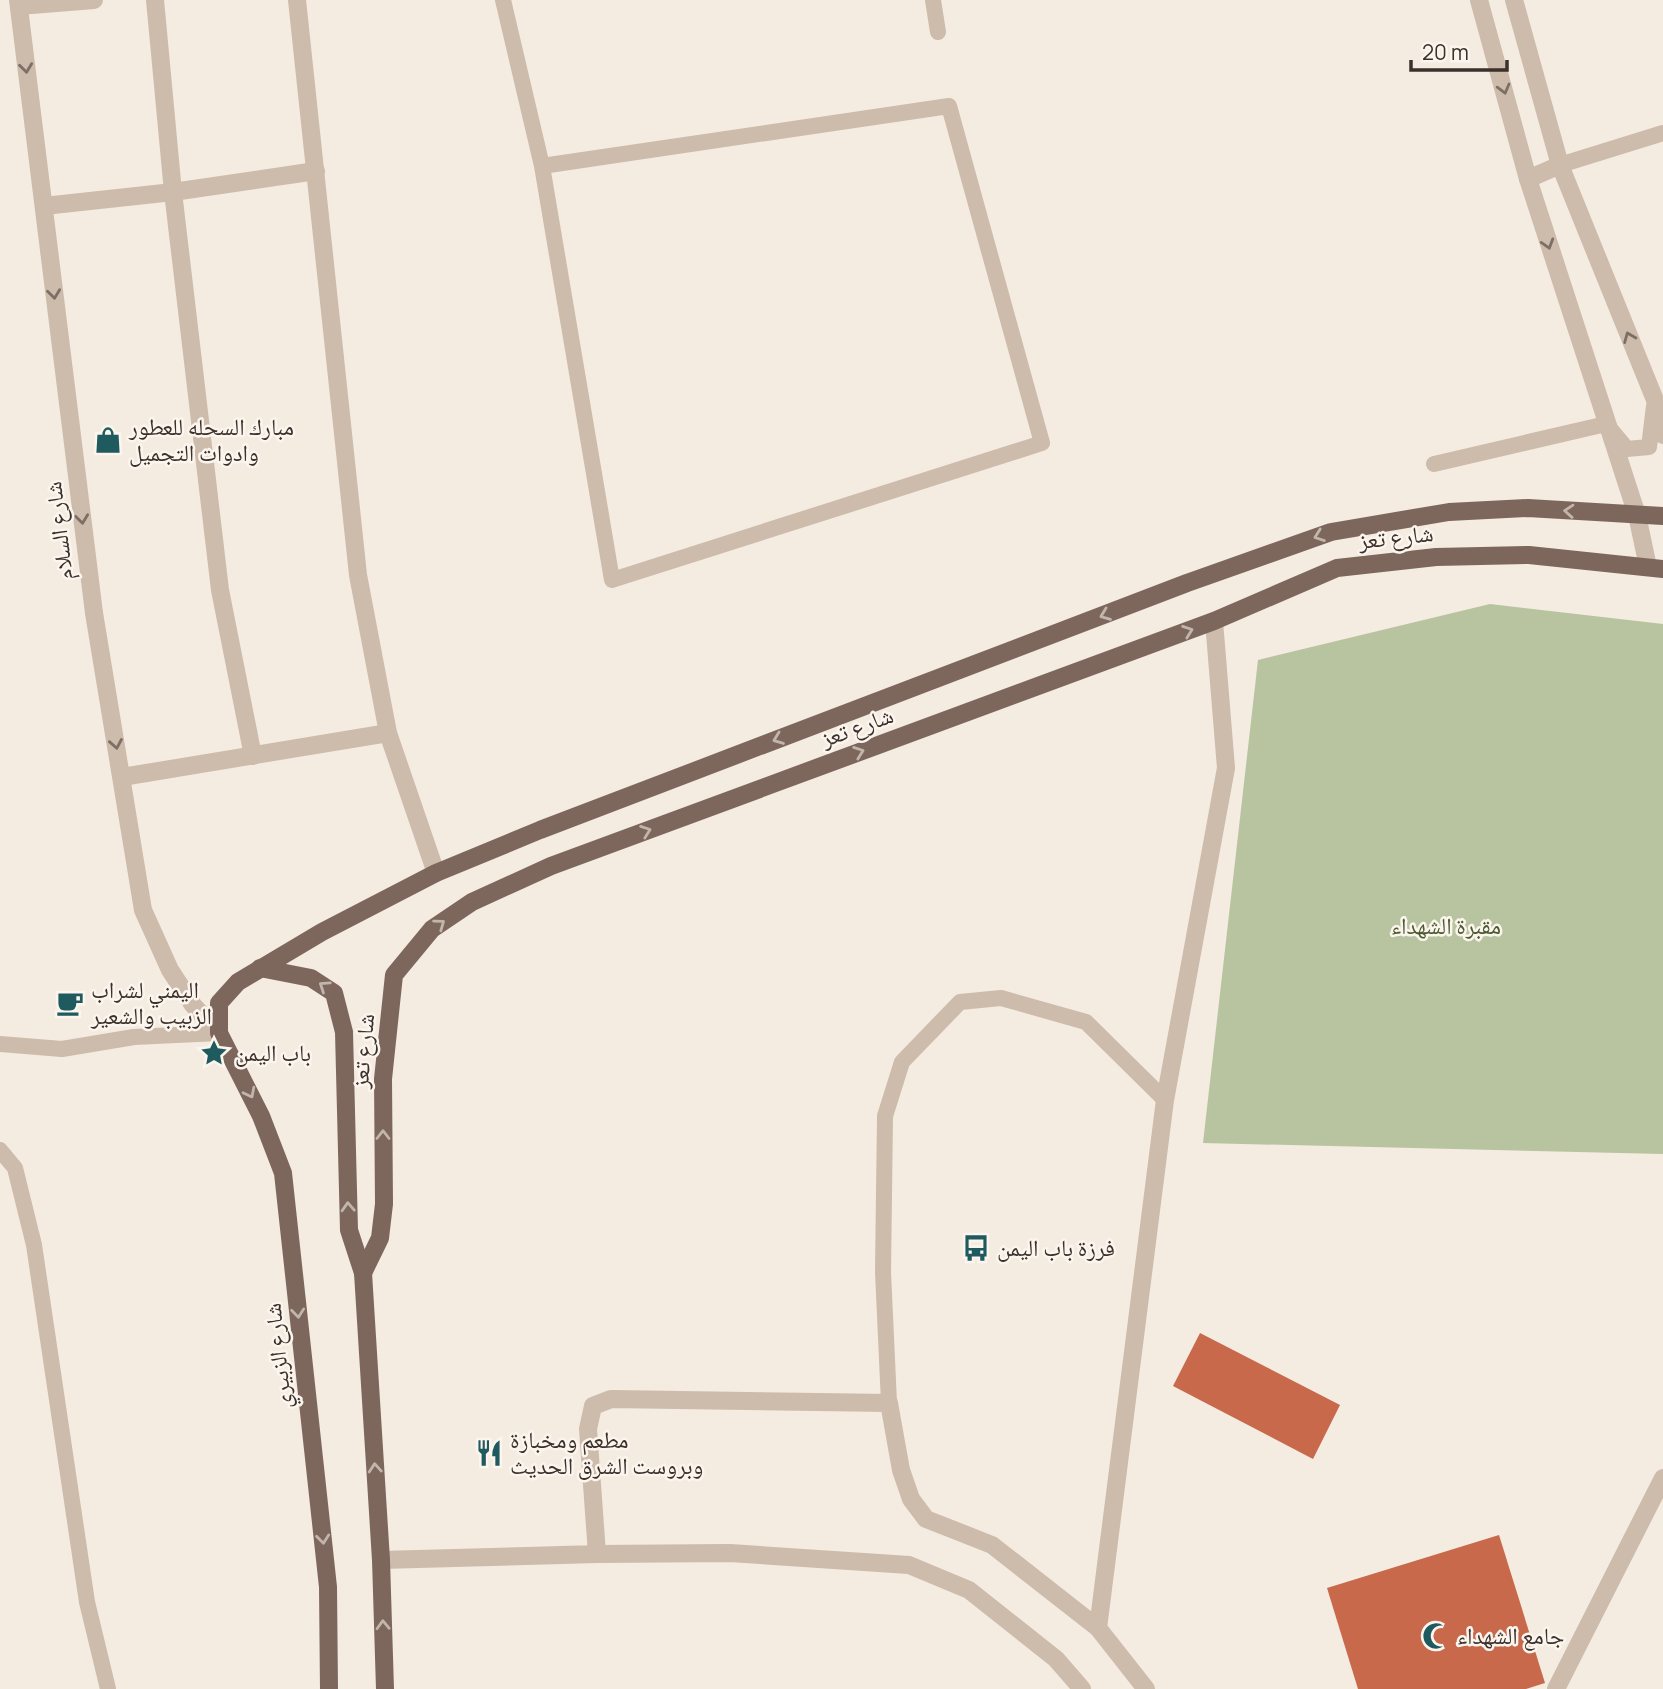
<svg xmlns="http://www.w3.org/2000/svg" width="1663" height="1689" viewBox="0 0 1663 1689" font-family="Manrope,'Noto Naskh Arabic',sans-serif">
<rect width="100%" height="100%" fill="#f4ebe1"/>
<polygon fill="#b8c4a0" points="1490,604 1663,624 1663,1154 1203,1143 1258,660"/>
<g fill="#c8694b">
<polygon points="1200,1333 1340,1405 1313,1459 1173,1386"/>
<polygon points="1499,1535 1545,1683 1526,1689 1358,1689 1327,1588"/>
</g>
<g fill="none" stroke-linecap="round" stroke-linejoin="round">
<g stroke="#cdbbac" stroke-width="16">
<polyline points="503,0 542,166 612,580 1042,443 949,106 542,166"/>
<polyline points="933,0 938,32"/>
<polyline points="1560,165 1663,133"/>
<polyline points="1434,464 1606,424 1627,449 1649,447 1654,406"/>
<polyline points="0,1044 62,1049 134,1037 219,1033"/>
<polyline points="0,1150 15,1168 34,1245 87,1602 108,1689"/>
<polyline points="889,1403 883,1272 885,1116 902,1062 960,1002 1001,998 1086,1022 1165,1100"/>
</g>
<g stroke="#cdbbac" stroke-width="18">
<polyline points="155,0 173,192 220,590 253,756"/>
<polyline points="297,0 358,575 388,733 436,873"/>
<polyline points="19,6 94,0"/>
<polyline points="44,206 173,192 316,171"/>
<polyline points="122,777 388,733"/>
<polyline points="597,1554 730,1553 909,1565 969,1590 1056,1659 1082,1689"/>
<polyline points="1556,1689 1663,1478"/>
</g>
<g stroke="#cdbbac" stroke-width="18">
<polyline points="18,0 94,613 143,910 170,970 193,1005 219,1033"/>
<polyline points="1479,0 1528,179 1637,515 1648,567"/>
<polyline points="1514,0 1560,165 1655,400 1663,435"/>
<polyline points="1528,179 1560,165"/>
<polyline points="381,1560 597,1554 588,1429 593,1406 611,1399 889,1403 901,1470 911,1499 926,1519 992,1545 1098,1628"/>
<polyline points="1146,1689 1098,1628 1165,1100 1226,768 1214,621"/>
</g>
<g stroke="#7d675c" stroke-width="18">
<polyline points="260,968 311,978 334,993 344,1032 349,1230 363,1273 381,1560 385,1689"/>
<polyline points="363,1273 380,1238 384,1204 383,1079 394,975 432,929 472,902 551,866 1214,621 1337,568 1436,557 1529,555 1663,569"/>
<polyline points="329,1689 328,1587 283,1173 261,1116 219,1033 219,1003 238,982 322,932 436,873 540,830 1187,583 1331,532 1449,512 1528,508 1663,516"/>
</g>
</g>
<defs><path id="oneway-chevron" d="M-2-3.5L2.5 0L-2 3.5" fill="none" stroke-width="1.6" stroke-linecap="round" stroke-linejoin="round" transform="scale(1.75)"/></defs>
<g stroke="#7d6f65">
<use href="#oneway-chevron" transform="translate(26 68) rotate(83)"/>
<use href="#oneway-chevron" transform="translate(1504 89) rotate(75)"/>
<use href="#oneway-chevron" transform="translate(1548 244) rotate(73)"/>
<use href="#oneway-chevron" transform="translate(54 294) rotate(83)"/>
<use href="#oneway-chevron" transform="translate(1629 337) rotate(-112)"/>
<use href="#oneway-chevron" transform="translate(82 519) rotate(83)"/>
<use href="#oneway-chevron" transform="translate(116 744) rotate(80)"/>
</g>
<g stroke="#c2b5ac">
<use href="#oneway-chevron" transform="translate(1569 511) rotate(-176)"/>
<use href="#oneway-chevron" transform="translate(1319 536) rotate(160)"/>
<use href="#oneway-chevron" transform="translate(1105 615) rotate(159)"/>
<use href="#oneway-chevron" transform="translate(1188 631) rotate(-20)"/>
<use href="#oneway-chevron" transform="translate(778 739) rotate(159)"/>
<use href="#oneway-chevron" transform="translate(859 752) rotate(-20)"/>
<use href="#oneway-chevron" transform="translate(646 831) rotate(-20)"/>
<use href="#oneway-chevron" transform="translate(440 924) rotate(-36)"/>
<use href="#oneway-chevron" transform="translate(324 986) rotate(-146)"/>
<use href="#oneway-chevron" transform="translate(250 1093) rotate(63)"/>
<use href="#oneway-chevron" transform="translate(383 1135) rotate(-90)"/>
<use href="#oneway-chevron" transform="translate(348 1207) rotate(-93)"/>
<use href="#oneway-chevron" transform="translate(298 1313) rotate(84)"/>
<use href="#oneway-chevron" transform="translate(375 1468) rotate(-94)"/>
<use href="#oneway-chevron" transform="translate(323 1539) rotate(84)"/>
<use href="#oneway-chevron" transform="translate(383 1625) rotate(-92)"/>
</g>
<defs>
<symbol id="shop-bare" viewBox="-9 -9 18 18"><path d="M-5-2.5h2.3a2.7 3.5 0 0 1 5.4 0H5L5.5 6h-11ZM-1.5-2.5h3a1.5 2.3 0 0 0-3 0Z" fill="#1f5a5e" stroke="#fbf5ee" stroke-width="2.5" paint-order="stroke"/></symbol>
<symbol id="cafe-bare" viewBox="-9 -9 18 18"><path d="M-5.5-4.5H6V0H3Q3 3.5 0 3.5H-2.5Q-5.5 3.5-5.5 0ZM3-3.2v2h1.7v-2ZM-6 4.5H4V6H-6Z" fill="#1f5a5e" stroke="#fbf5ee" stroke-width="2.5" paint-order="stroke"/></symbol>
<symbol id="sight-bare" viewBox="-9 -9 18 18"><path d="M0-6L1.8-2.2L6-1.7L2.9 1.2L3.7 5.4L0 3.3L-3.7 5.4L-2.9 1.2L-6-1.7L-1.8-2.2Z" fill="#1f5a5e" stroke="#fbf5ee" stroke-width="2.5" paint-order="stroke"/></symbol>
<symbol id="bus-bare" viewBox="-9 -9 18 18"><path d="M-5-6H5V4H4V6H2V4H-2V6H-4V4H-5ZM-3.5-4V0h7V-4ZM-3.5 1.2v1.5H-2V1.2ZM2 1.2v1.5H3.5V1.2Z" fill="#1f5a5e" stroke="#fbf5ee" stroke-width="2.5" paint-order="stroke"/></symbol>
<symbol id="restaurant-bare" viewBox="-9 -9 18 18"><path d="M-5-6h1v4h1v-4h1v4h1v-4h1v5L-1.5 .5V6h-2V.5L-5-1ZM5-6V6H3V1.5H1.5Q1.5-4 5-6Z" fill="#1f5a5e" stroke="#fbf5ee" stroke-width="2.5" paint-order="stroke"/></symbol>
<symbol id="mosque-bare" viewBox="-9 -9 18 18"><path d="M3.5-4.9A6 6 0 1 0 3.5 4.9A5 5 0 1 1 3.5-4.9Z" fill="#1f5a5e" stroke="#fbf5ee" stroke-width="2.5" paint-order="stroke"/></symbol>
</defs>
<g fill-rule="evenodd">
<use href="#shop-bare" x="89" y="421" width="38" height="38"/>
<use href="#cafe-bare" x="51" y="984" width="38" height="38"/>
<use href="#sight-bare" x="195" y="1034" width="38" height="38"/>
<use href="#bus-bare" x="957" y="1229" width="38" height="38"/>
<use href="#restaurant-bare" x="470" y="1434" width="38" height="38"/>
<use href="#mosque-bare" x="1417" y="1617" width="38" height="38"/>
</g>
<g text-anchor="middle" stroke-width="5" stroke-linejoin="round" paint-order="stroke">
<g font-size="23" fill="#3b302b" stroke="#fbf5ee" text-anchor="start">
<text x="129" y="435">مبارك السحله للعطور<tspan x="129" dy="26">وادوات التجميل</tspan></text>
<text x="91" y="998">اليمني لشراب<tspan x="91" dy="26">الزبيب والشعير</tspan></text>
<text x="235" y="1061">باب اليمن</text>
<text x="997" y="1256">فرزة باب اليمن</text>
<text x="510" y="1448">مطعم ومخبازة<tspan x="510" dy="26">وبروست الشرق الحديث</tspan></text>
<text x="1457" y="1644">جامع الشهداء</text>
</g>
<g font-size="23" fill="#3b302b" stroke="#fbf5ee">
<text transform="translate(59 531) rotate(-97)" y="8">شارع السلام</text>
<text transform="translate(1396 537) rotate(-6)" y="8">شارع تعز</text>
<text transform="translate(857 727) rotate(-20)" y="8">شارع تعز</text>
<text transform="translate(363 1051) rotate(-85)" y="8">شارع تعز</text>
<text transform="translate(278 1356) rotate(-96)" y="8">شارع الزبيري</text>
</g>
<g font-size="23" fill="#4a5a2e" stroke="#fbf5ee">
<text x="1446" y="934">مقبرة الشهداء</text>
</g>
</g>
<path d="M1411 60v10h96v-10" fill="none" stroke="#3b302b" stroke-width="3.5"/>
<text x="1422" y="60" font-size="21" fill="#3b302b" stroke="#fbf5ee" stroke-width="5" paint-order="stroke">20 m</text>
</svg>
